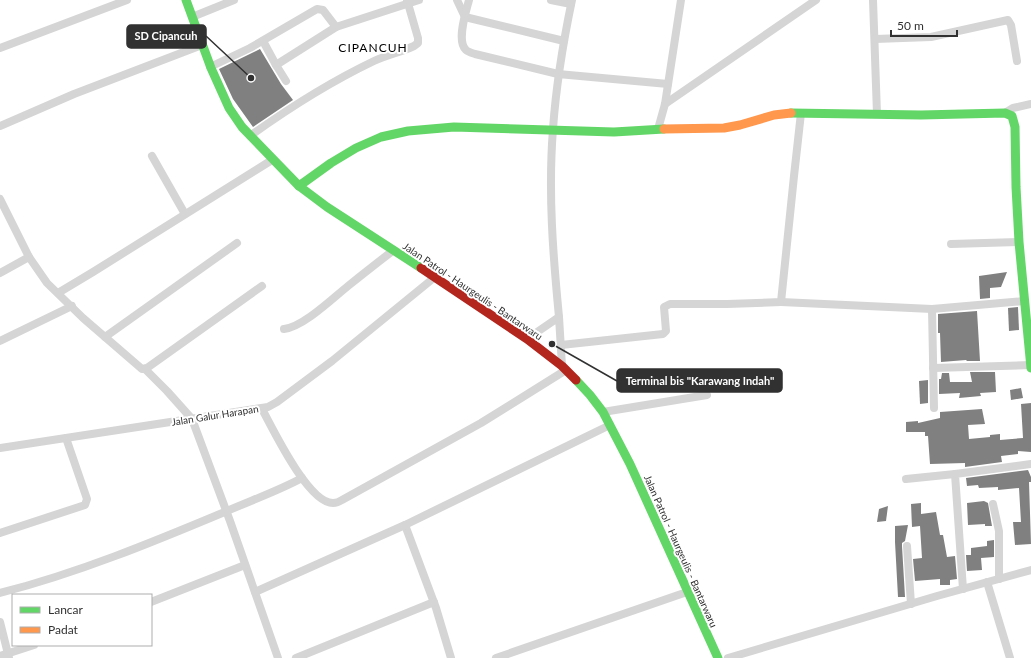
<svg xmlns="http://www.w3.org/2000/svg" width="1031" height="658" viewBox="0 0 1031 658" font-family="Lato,sans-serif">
<rect width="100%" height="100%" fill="#fff"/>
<g fill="#808080">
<polygon points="260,49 281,84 293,100 253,127 233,99 219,69"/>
<polygon points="1007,272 1001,287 990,288 990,298 980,299 979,276"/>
<polygon points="1018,307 1019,330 1009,331 1008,308"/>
<polygon points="977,311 980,361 967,361 966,360 941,362 940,333 938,333 938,314"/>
<polygon points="970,372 995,372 996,392 980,393 981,396 959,398 960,393 939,394 939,379 941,379 942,373 949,373 950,382 972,382"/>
<polygon points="928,380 928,403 920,404 919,381"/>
<polygon points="1021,388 1023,398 1011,400 1010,390"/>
<polygon points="1031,403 1031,452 1018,451 1018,454 1001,456 1002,462 965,467 965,463 930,464 928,436 925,436 925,432 906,432 906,422 918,421 918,423 940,418 940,412 982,409 985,424 968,425 969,439 990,437 990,435 1000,434 1000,440 1023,438 1021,404"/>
<polygon points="1028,470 1031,477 1031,482 1029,482 1031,544 1015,545 1013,522 1021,522 1019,488 998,490 998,487 979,488 978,485 967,486 966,478"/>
<polygon points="984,501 988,503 992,526 985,526 985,524 968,525 967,503"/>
<polygon points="921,503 921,514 936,512 940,535 943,535 947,557 955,556 957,579 950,580 950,585 940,585 940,579 915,581 913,559 922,558 920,526 912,527 911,504"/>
<polygon points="888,506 886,521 877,522 879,509"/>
<polygon points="908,525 905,541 902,543 902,546 905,597 898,597 895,542 895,526"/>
<polygon points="994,540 994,557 981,558 982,570 967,571 966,555 971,555 971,548 987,546 987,541"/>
</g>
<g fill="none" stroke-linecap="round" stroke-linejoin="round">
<g stroke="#d5d5d5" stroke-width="8">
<polyline points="457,0 465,17 564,41"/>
<path d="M 469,0 C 466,12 456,41 466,50 C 468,52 472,53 475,54 L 558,74 L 668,84"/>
<polyline points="551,0 571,4"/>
<polyline points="873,0 877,114"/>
<polyline points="192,17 234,0"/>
<polyline points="875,39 931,37 1008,20 1011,25 1017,61"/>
<polyline points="263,41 276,65 336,27"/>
<polyline points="0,48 127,0"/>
<polyline points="276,65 286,81"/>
<polyline points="210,67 250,48 317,9 323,10 336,27 419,0"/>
<polyline points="665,104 816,0"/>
<polyline points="1005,113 1013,108 1031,104"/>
<polyline points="0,126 74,94 202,45"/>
<polyline points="658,129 665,104 681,0"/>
<path d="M 250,136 C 289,108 330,82 374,61 C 387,55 401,52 414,46 L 418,43 L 418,38 L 407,0"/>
<polyline points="152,156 185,214"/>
<polyline points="0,199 29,257 47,283 83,318 142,369 147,368 262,286"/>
<polyline points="951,244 1019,242"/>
<polyline points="0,273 29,257"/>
<polyline points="58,293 93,272 272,160"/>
<polyline points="781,302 932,309"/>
<path d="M 559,317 C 553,255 548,192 553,129 C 556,86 563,43 572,0"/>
<path d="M 284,329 C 303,327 332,299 348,286 C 363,274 378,262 394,250"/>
<polyline points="105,337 237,243"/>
<polyline points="527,339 559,317 562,366"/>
<polyline points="0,341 72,306"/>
<polyline points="561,345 663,334 666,331 664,307 670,304 727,304 781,302 794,176 801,113"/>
<polyline points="933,368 1031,365"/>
<polyline points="145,369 167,391 192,419 230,521 278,658"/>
<polyline points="934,408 932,309 1025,301"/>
<path d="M 262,409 C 273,429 308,503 333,503 C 336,503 339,502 342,500 L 481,423 L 566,370"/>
<polyline points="603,412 707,395"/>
<polyline points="0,448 268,407 277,402 332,361 435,277"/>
<polyline points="906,479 955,474"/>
<polyline points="993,504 999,531 999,579"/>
<polyline points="405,525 436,608 451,658"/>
<polyline points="0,533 85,505 87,499 66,438"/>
<polyline points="907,546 911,604"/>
<polyline points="987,582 1010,658"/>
<polyline points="963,589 955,474 1031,464"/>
<polyline points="255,592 405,525 610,425"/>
<path d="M 0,593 C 78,573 153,542 227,511 C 252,500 278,491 302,478"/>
<polyline points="151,602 245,565"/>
<polyline points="0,622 9,658"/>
<polyline points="0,656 34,645"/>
<polyline points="296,658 434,602"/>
<polyline points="496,658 687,592"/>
<polyline points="728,658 937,596 1031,570"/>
</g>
<g stroke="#63d668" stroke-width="9">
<polyline points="186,0 211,68 229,108 242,127 299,186 327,207 421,268"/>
<polyline points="791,113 921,115 1005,113 1012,116 1015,127 1016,187 1019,242 1031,368"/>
<polyline points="299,186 331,163 356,148 381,137 408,131 454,127 614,132 664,129"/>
<polyline points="576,380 590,395 603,412 630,464 718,658"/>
</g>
<polyline stroke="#ff974d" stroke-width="9" points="664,129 724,128 740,125 774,115 791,113"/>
<polyline stroke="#b3261e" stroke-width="9" points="421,268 527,339 562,366 576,380"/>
</g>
<g text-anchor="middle" stroke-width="4" stroke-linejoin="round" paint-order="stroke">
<g font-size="10" fill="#313131" stroke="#fff">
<text transform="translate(473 291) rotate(34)" y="4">Jalan Patrol - Haurgeulis - Bantarwaru</text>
<text transform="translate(215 415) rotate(-9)" y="4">Jalan Galur Harapan</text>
<text transform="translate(681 551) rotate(66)" y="4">Jalan Patrol - Haurgeulis - Bantarwaru</text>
</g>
<g font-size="12" letter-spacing="1" fill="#000" stroke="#fff">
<text x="373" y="52">CIPANCUH</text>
</g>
</g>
<path fill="none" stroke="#313131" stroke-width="1.5" d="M251 78L206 36M552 344L617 381"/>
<g fill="#313131" stroke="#fff" stroke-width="1.5">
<circle cx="251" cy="78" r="4"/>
<circle cx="552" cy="344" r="4"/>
</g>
<g fill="#313131" stroke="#313131" stroke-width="1.5">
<rect x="127" y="25" width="79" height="23" rx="4"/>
<rect x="617" y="369" width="165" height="23" rx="4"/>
</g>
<g font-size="11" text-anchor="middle" font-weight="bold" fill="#fff">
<text x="166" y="40">SD Cipancuh</text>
<text x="700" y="385">Terminal bis "Karawang Indah"</text>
</g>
<rect x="12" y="594" width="140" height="52" fill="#ffffff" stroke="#adadad"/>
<rect x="20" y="607" width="20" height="6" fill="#63d668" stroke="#adadad"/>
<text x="48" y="614" font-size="12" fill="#313131">Lancar</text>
<rect x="20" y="627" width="20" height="6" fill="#ff974d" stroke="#adadad"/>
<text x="48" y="634" font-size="12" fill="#313131">Padat</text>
<path d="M891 30v6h66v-6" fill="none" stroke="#313131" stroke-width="2"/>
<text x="897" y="30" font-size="12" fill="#313131" stroke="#ffffff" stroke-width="3" paint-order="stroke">50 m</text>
</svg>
